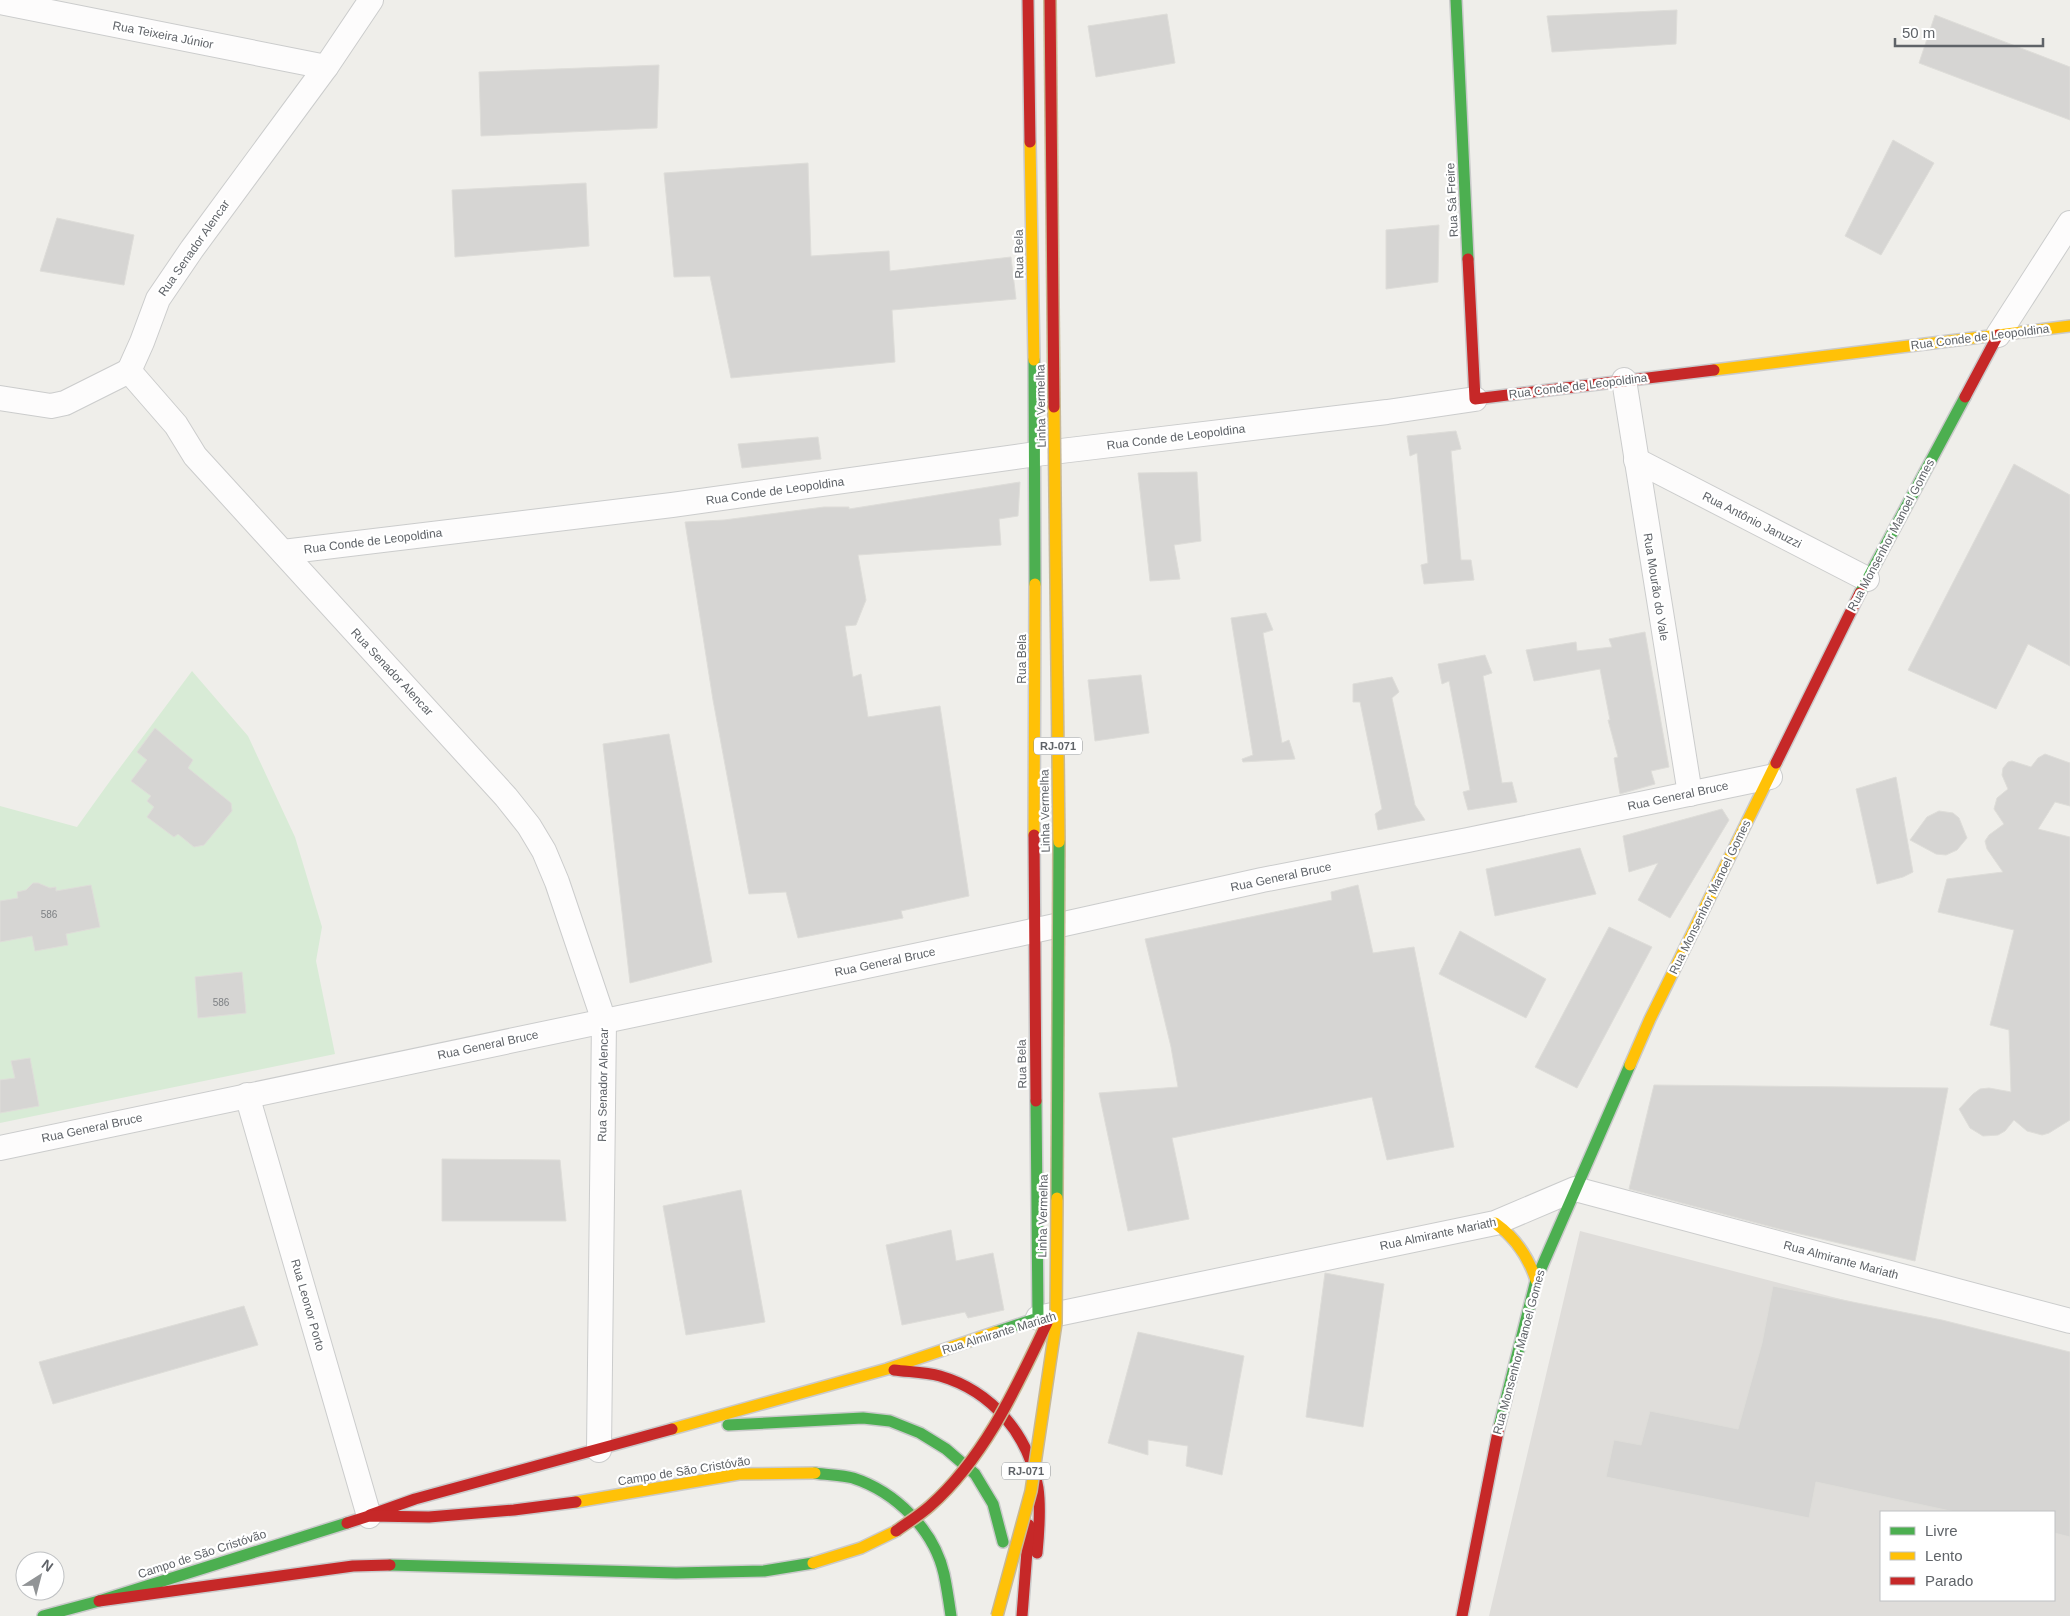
<svg xmlns="http://www.w3.org/2000/svg" width="2070" height="1616" viewBox="0 0 2070 1616" font-family="Helvetica,sans-serif">
<rect width="100%" height="100%" fill="#efeeea"/>
<path fill="#dfddda" fill-rule="evenodd" d="M 1580,1231 L 2070,1359 L 2070,1616 L 1489,1616 ZM 1881,1512 L 2054,1512 L 2054,1600 L 1881,1600 Z"/>
<polygon fill="#d8ebd6" points="192,671 248,736 295,837 322,927 316,961 335,1054 0,1123 0,806 77,827 110,781"/>
<g fill="#d6d5d3" stroke="#deddd9">
<polygon points="1677,10 1676,44 1552,52 1547,16"/>
<polygon points="1167,14 1175,63 1096,77 1088,26"/>
<polygon points="1935,15 2070,67 2070,120 1919,63"/>
<polygon points="659,65 657,128 481,136 479,72"/>
<polygon points="1893,140 1934,163 1881,255 1845,236"/>
<polygon points="808,163 811,256 889,251 890,271 1011,257 1016,299 892,310 895,362 731,378 710,276 674,277 664,173"/>
<polygon points="586,183 589,246 455,257 452,190"/>
<polygon points="57,218 134,235 124,285 40,271"/>
<polygon points="1439,225 1438,282 1386,289 1386,230"/>
<polygon points="1456,431 1461,449 1451,451 1461,560 1471,560 1474,580 1424,584 1421,565 1428,563 1417,453 1410,456 1407,436"/>
<polygon points="818,437 821,459 742,468 738,444"/>
<polygon points="2014,464 2070,495 2070,666 2028,644 1996,709 1908,670"/>
<polygon points="1197,472 1201,541 1174,545 1180,579 1150,581 1138,473"/>
<polygon points="1020,482 1018,516 999,519 1001,545 858,555 866,600 856,625 845,626 853,677 861,674 868,717 940,706 969,896 901,911 903,918 798,938 786,892 749,894 713,700 685,522 724,520 824,507 849,507 849,509"/>
<polygon points="1266,613 1273,630 1263,633 1282,743 1289,740 1295,759 1243,762 1242,759 1253,755 1231,618"/>
<polygon points="1645,632 1669,767 1651,771 1655,784 1620,794 1614,758 1618,757 1608,720 1610,720 1600,669 1534,681 1526,650 1576,642 1577,651 1612,647 1609,639"/>
<polygon points="1485,655 1492,673 1483,676 1502,783 1512,782 1517,802 1468,810 1463,792 1470,790 1449,681 1442,684 1438,664"/>
<polygon points="1141,675 1149,733 1095,741 1088,680"/>
<polygon points="1392,677 1399,692 1392,698 1415,805 1425,820 1378,830 1375,814 1382,809 1360,702 1353,702 1353,684"/>
<polygon points="155,728 193,760 188,768 231,803 232,811 204,845 194,847 178,834 174,837 147,817 154,807 147,801 151,796 131,781 147,760 137,752"/>
<polygon points="669,734 712,962 630,983 603,744"/>
<polygon points="2045,754 2070,763 2070,806 2055,802 2038,829 2070,837 2070,1120 2049,1133 2042,1135 2027,1131 2014,1120 2005,1131 1998,1135 1983,1136 1970,1128 1959,1109 1973,1094 1980,1089 1989,1088 2011,1092 2009,1030 1990,1025 2014,930 1938,912 1947,879 2003,872 1987,849 1985,841 1989,835 2004,824 1994,809 1997,798 2008,789 2002,775 2003,768 2008,762 2012,761 2031,767 2038,758"/>
<polygon points="1896,777 1913,872 1903,877 1877,884 1856,789"/>
<polygon points="1722,809 1729,820 1670,918 1638,900 1658,863 1629,872 1623,836"/>
<polygon points="1939,811 1953,813 1959,818 1967,838 1957,850 1946,855 1936,854 1910,840 1927,817"/>
<polygon points="1580,848 1596,894 1495,916 1486,869"/>
<polygon points="33,883 38,883 50,888 56,887 56,891 91,885 100,927 66,934 68,945 35,951 32,936 0,942 0,901 18,898 17,892 26,890"/>
<polygon points="1358,885 1373,953 1414,947 1454,1147 1387,1160 1372,1097 1172,1138 1189,1219 1128,1231 1099,1093 1178,1087 1171,1047 1145,939 1332,900 1331,892"/>
<polygon points="1609,927 1652,947 1577,1088 1535,1067"/>
<polygon points="1460,931 1546,979 1526,1018 1439,974"/>
<polygon points="242,972 246,1013 198,1018 195,977"/>
<polygon points="30,1058 39,1106 0,1113 0,1080 15,1078 11,1061"/>
<polygon points="1654,1085 1948,1088 1915,1261 1779,1229 1629,1189"/>
<polygon points="442,1159 560,1160 566,1221 442,1221"/>
<polygon points="741,1190 765,1322 686,1335 663,1206"/>
<polygon points="951,1230 956,1261 993,1253 1004,1310 968,1318 965,1312 902,1325 886,1245"/>
<polygon points="1325,1273 1384,1284 1363,1427 1306,1417"/>
<polygon points="1773,1286 1942,1320 2070,1352 2070,1537 2054,1533 2054,1512 1955,1512 1816,1482 1809,1518 1606,1477 1614,1440 1641,1445 1650,1411 1738,1429 1762,1343"/>
<polygon points="244,1306 258,1345 53,1404 39,1362"/>
<polygon points="1138,1332 1244,1356 1222,1475 1186,1466 1188,1446 1148,1440 1148,1455 1108,1443"/>
</g>
<g fill="none" stroke-linecap="round" stroke-linejoin="round">
<defs>
<g id="street">
<polyline points="0,2 326,67"/>
<polyline points="1998,335 2070,223"/>
<polyline points="129,371 176,425 195,456 506,797 529,826 544,851 557,882 604,1021 599,1450"/>
<polyline points="129,371 142,342 158,299 192,249 326,67 371,0"/>
<polyline points="1624,380 1690,794"/>
<polyline points="0,398 51,406 65,403 129,371"/>
<polyline points="1636,460 1867,579"/>
<polyline points="283,552 672,505 1036,454 1387,412 1475,399"/>
<polyline points="247,1095 369,1516"/>
<polyline points="0,1148 1019,934 1262,880 1468,840 1770,777"/>
<polyline points="1038,1318 1495,1223 1575,1189 2070,1321"/>
</g>
<g id="fast">
<polyline points="1456,0 1468,259"/>
<polyline points="1034,360 1035,584"/>
<polyline points="1860,593 1965,397"/>
<polyline points="996,1332 1038,1318 1036,1101"/>
<polyline points="728,1425 863,1418 890,1421 920,1433 946,1449 975,1474 993,1504 1003,1542"/>
<polyline points="1499,1427 1536,1280 1630,1065"/>
<path d="M 815,1473 C 827,1475 841,1475 853,1478 C 896,1492 934,1530 944,1574 C 947,1588 949,1602 951,1616"/>
<polyline points="390,1565 676,1573 764,1571 813,1563"/>
<polyline points="43,1616 99,1601 347,1523"/>
</g>
<g id="slow">
<polyline points="1030,142 1034,360"/>
<polyline points="1714,370 2070,326"/>
<polyline points="1034,835 1035,584"/>
<polyline points="1630,1065 1650,1019 1776,763"/>
<path d="M 1495,1223 C 1516,1238 1528,1256 1536,1280"/>
<polyline points="672,1429 887,1369 996,1332"/>
<polyline points="576,1502 739,1474 815,1473"/>
<polyline points="813,1563 861,1548 896,1531"/>
</g>
<g id="jam">
<polyline points="1028,0 1030,142"/>
<polyline points="1468,259 1475,399 1714,370"/>
<polyline points="1965,397 1998,335"/>
<polyline points="1776,763 1860,593"/>
<polyline points="1034,835 1036,1101"/>
<path d="M 894,1370 C 909,1372 925,1372 940,1376 C 992,1391 1029,1435 1038,1488 C 1041,1509 1039,1532 1037,1553"/>
<polyline points="370,1515 415,1499 672,1429"/>
<polyline points="347,1523 369,1516 429,1517 514,1510 576,1502"/>
<polyline points="99,1601 353,1566 390,1565"/>
<polyline points="1022,1616 1029,1525"/>
<polyline points="1462,1616 1499,1427"/>
</g>
</defs>
<use href="#street" stroke="#cbcccc" stroke-width="26"/>
<use href="#fast" stroke="#cacacb" stroke-width="14"/>
<use href="#slow" stroke="#cacacb" stroke-width="14"/>
<use href="#jam" stroke="#cacacb" stroke-width="14"/>
<use href="#street" stroke="#fdfcfc" stroke-width="24"/>
<use href="#fast" stroke="#4caf50" stroke-width="11"/>
<use href="#slow" stroke="#ffc107" stroke-width="11"/>
<use href="#jam" stroke="#c62828" stroke-width="11"/>
<defs>
<polyline id="fast-bridge" points="1057,1198 1059,842"/>
<g id="slow-bridge">
<polyline points="1054,407 1059,842"/>
<polyline points="997,1616 1031,1491 1056,1323 1057,1198"/>
</g>
<g id="jam-bridge">
<polyline points="1050,0 1054,407"/>
<path d="M 896,1531 C 907,1523 920,1515 930,1506 C 985,1457 1016,1388 1047,1323"/>
</g>
</defs>
<use href="#fast-bridge" stroke="#c8b996" stroke-width="14" stroke-linecap="butt"/>
<use href="#slow-bridge" stroke="#c8b996" stroke-width="14" stroke-linecap="butt"/>
<use href="#jam-bridge" stroke="#c8b996" stroke-width="14" stroke-linecap="butt"/>
<use href="#fast-bridge" stroke="#4caf50" stroke-width="11"/>
<use href="#slow-bridge" stroke="#ffc107" stroke-width="11"/>
<use href="#jam-bridge" stroke="#c62828" stroke-width="11"/>
</g>
<g text-anchor="middle" stroke-width="4.5" stroke-linejoin="round" paint-order="stroke">
<g font-size="10" fill="#7e8184">
<text x="49" y="918">586</text>
<text x="221" y="1006">586</text>
</g>
<g fill="#fff" stroke="#8f9295" stroke-width="1">
<rect x="1034" y="737.5" width="48" height="17" rx="4"/>
<rect x="1002" y="1462.5" width="48" height="17" rx="4"/>
</g>
<g font-size="11" font-weight="bold" fill="#5f6368">
<text x="1058" y="750">RJ-071</text>
<text x="1026" y="1475">RJ-071</text>
</g>
<g font-size="12" fill="#5f6368" stroke="#fff">
<text transform="translate(163 35) rotate(11)" y="4">Rua Teixeira Júnior</text>
<text transform="translate(1452 200) rotate(-93)" y="4">Rua Sá Freire</text>
<text transform="translate(194 248) rotate(-55)" y="4">Rua Senador Alencar</text>
<text transform="translate(1019 254) rotate(-91)" y="4">Rua Bela</text>
<text transform="translate(1980 337) rotate(-7)" y="4">Rua Conde de Leopoldina</text>
<text transform="translate(1578 386) rotate(-7)" y="4">Rua Conde de Leopoldina</text>
<text transform="translate(1041 406) rotate(-91)" y="4">Linha Vermelha</text>
<text transform="translate(1176 437) rotate(-7)" y="4">Rua Conde de Leopoldina</text>
<text transform="translate(775 491) rotate(-8)" y="4">Rua Conde de Leopoldina</text>
<text transform="translate(1752 520) rotate(27)" y="4">Rua Antônio Januzzi</text>
<text transform="translate(1891 535) rotate(-62)" y="4">Rua Monsenhor Manoel Gomes</text>
<text transform="translate(373 541) rotate(-7)" y="4">Rua Conde de Leopoldina</text>
<text transform="translate(1656 587) rotate(81)" y="4">Rua Mourão do Vale</text>
<text transform="translate(1022 659) rotate(-90)" y="4">Rua Bela</text>
<text transform="translate(392 672) rotate(47)" y="4">Rua Senador Alencar</text>
<text transform="translate(1678 796) rotate(-12)" y="4">Rua General Bruce</text>
<text transform="translate(1045 811) rotate(-91)" y="4">Linha Vermelha</text>
<text transform="translate(1281 877) rotate(-12)" y="4">Rua General Bruce</text>
<text transform="translate(1710 897) rotate(-64)" y="4">Rua Monsenhor Manoel Gomes</text>
<text transform="translate(885 962) rotate(-12)" y="4">Rua General Bruce</text>
<text transform="translate(488 1045) rotate(-12)" y="4">Rua General Bruce</text>
<text transform="translate(1022 1064) rotate(-91)" y="4">Rua Bela</text>
<text transform="translate(603 1085) rotate(-89)" y="4">Rua Senador Alencar</text>
<text transform="translate(92 1128) rotate(-12)" y="4">Rua General Bruce</text>
<text transform="translate(1043 1216) rotate(-89)" y="4">Linha Vermelha</text>
<text transform="translate(1438 1234) rotate(-12)" y="4">Rua Almirante Mariath</text>
<text transform="translate(1841 1260) rotate(15)" y="4">Rua Almirante Mariath</text>
<text transform="translate(308 1305) rotate(74)" y="4">Rua Leonor Porto</text>
<text transform="translate(999 1333) rotate(-17)" y="4">Rua Almirante Mariath</text>
<text transform="translate(1519 1352) rotate(-75)" y="4">Rua Monsenhor Manoel Gomes</text>
<text transform="translate(684 1471) rotate(-9)" y="4">Campo de São Cristóvão</text>
<text transform="translate(202 1554) rotate(-18)" y="4">Campo de São Cristóvão</text>
</g>
</g>
<rect x="1880" y="1511" width="175" height="90" fill="#ffffff" stroke="#bfc1c3"/>
<rect x="1890" y="1527" width="25" height="8" fill="#4caf50" stroke="#bfc1c3"/>
<text x="1925" y="1536" font-size="15" fill="#5f6368">Livre</text>
<rect x="1890" y="1552" width="25" height="8" fill="#ffc107" stroke="#bfc1c3"/>
<text x="1925" y="1561" font-size="15" fill="#5f6368">Lento</text>
<rect x="1890" y="1577" width="25" height="8" fill="#c62828" stroke="#bfc1c3"/>
<text x="1925" y="1586" font-size="15" fill="#5f6368">Parado</text>
<g transform="translate(40 1576) rotate(36)"><circle r="24" fill="#ffffff" stroke="#bfc1c3"/>
<path d="M0-4L9 19L0 12L-9 19Z" fill="#919496"/>
<text y="-8" font-size="14" font-weight="bold" text-anchor="middle" fill="#5f6368">N</text>
</g>
<path d="M1895 38v8h148v-8" fill="none" stroke="#5f6368" stroke-width="2.5"/>
<text x="1902" y="38" font-size="15" fill="#5f6368" stroke="#ffffff" stroke-width="4" paint-order="stroke">50 m</text>
</svg>
